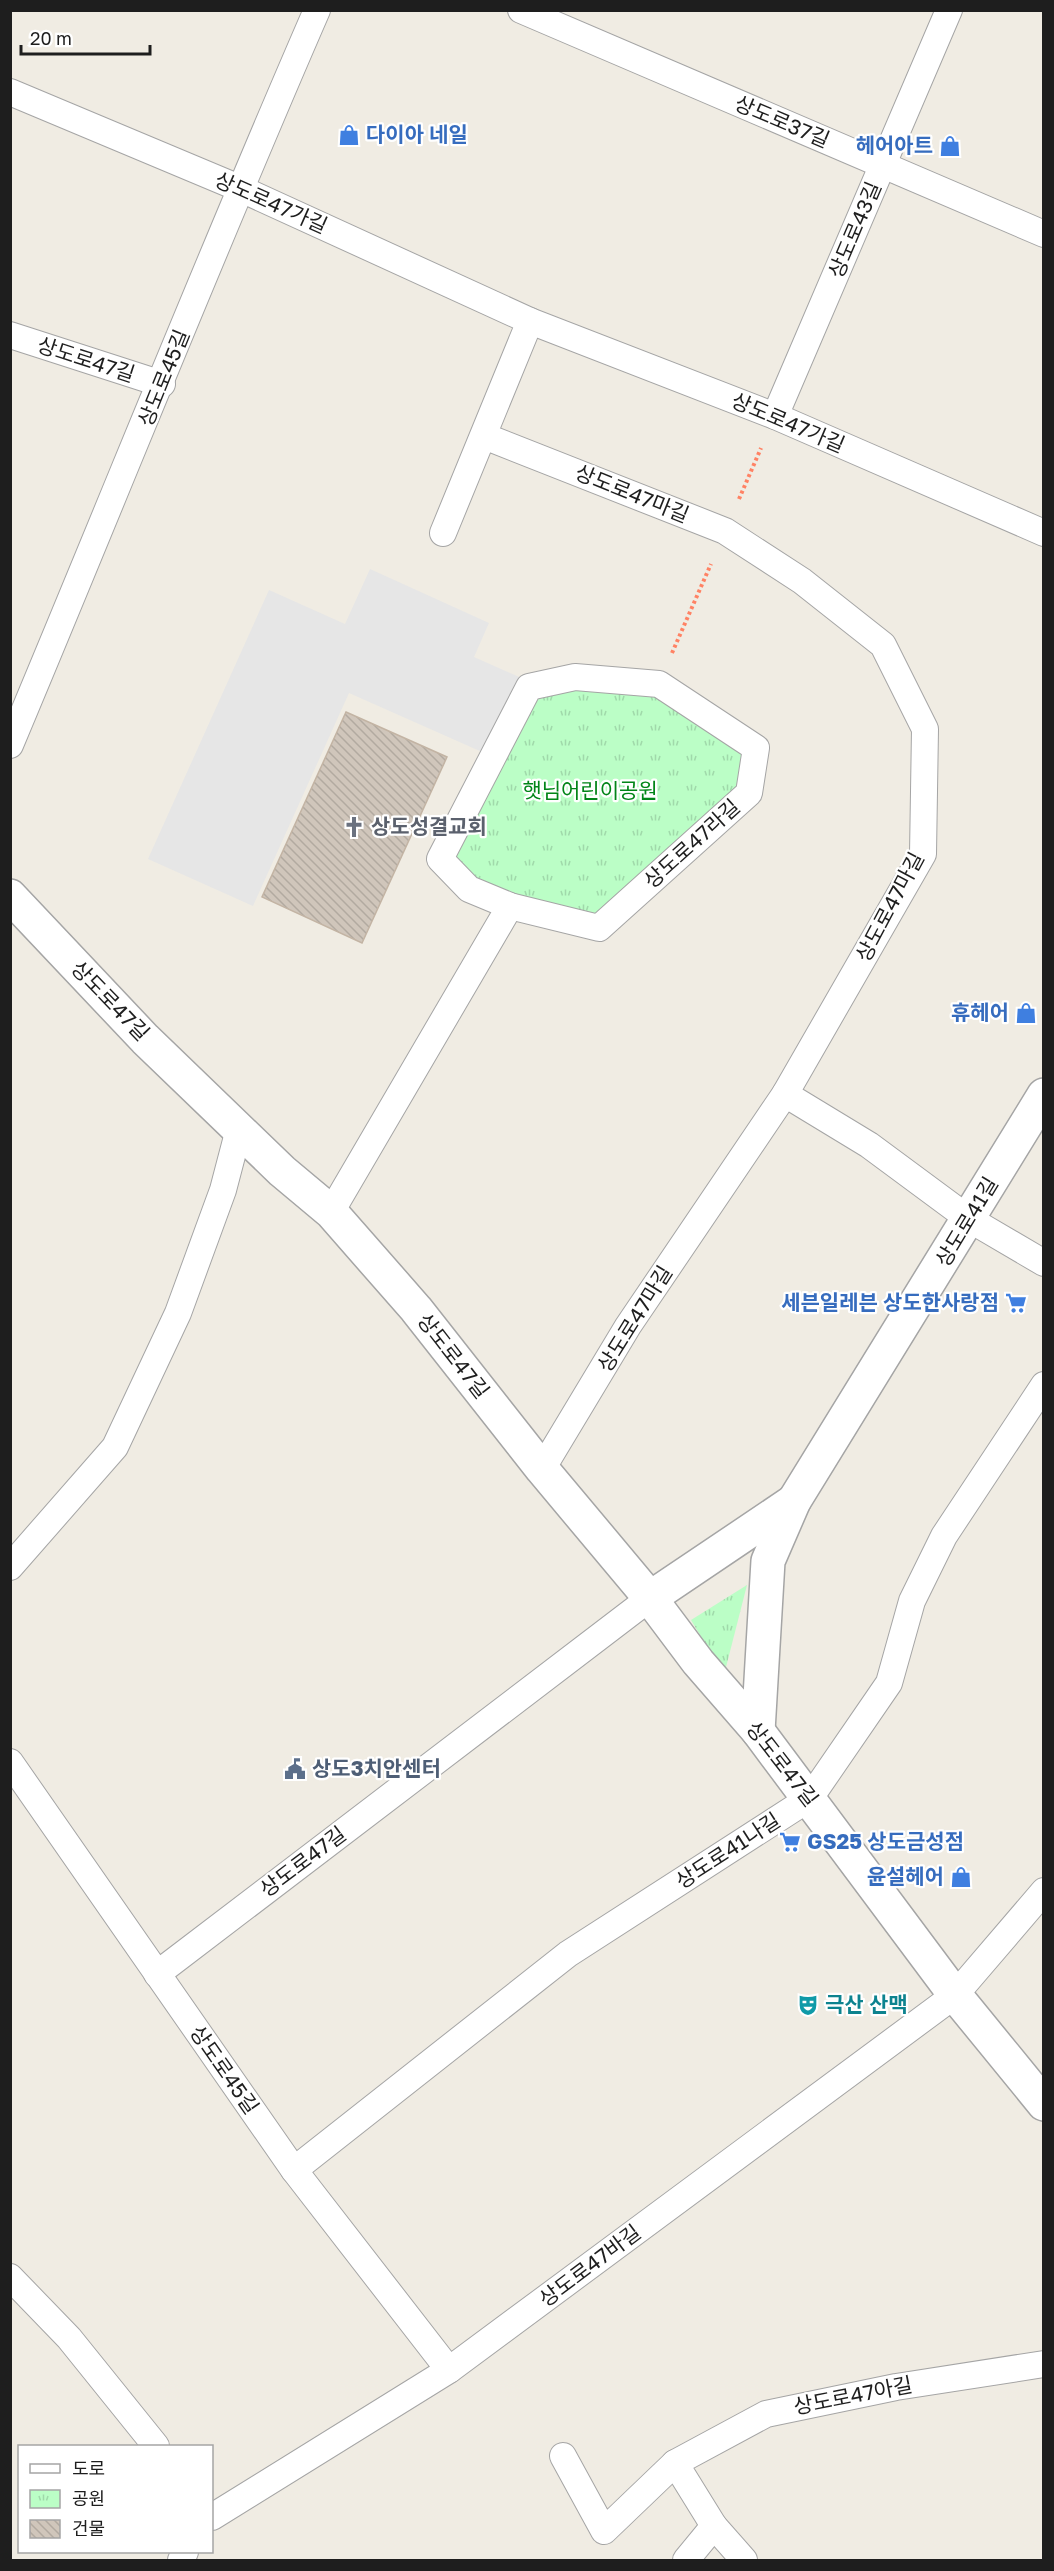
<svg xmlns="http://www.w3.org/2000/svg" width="1054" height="2571" viewBox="0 0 1054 2571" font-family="'Golos Text','Noto Sans KR',sans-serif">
<defs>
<pattern id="park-tufts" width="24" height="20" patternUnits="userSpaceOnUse" patternTransform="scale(1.5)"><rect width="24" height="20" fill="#bbfec6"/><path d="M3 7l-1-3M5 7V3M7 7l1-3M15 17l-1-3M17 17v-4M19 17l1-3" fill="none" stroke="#a0d9aa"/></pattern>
<pattern id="building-back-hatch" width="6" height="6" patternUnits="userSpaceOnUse" patternTransform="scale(1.5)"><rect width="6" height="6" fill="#d0c6bb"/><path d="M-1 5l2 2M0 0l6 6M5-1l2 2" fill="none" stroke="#b2aaa0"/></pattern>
</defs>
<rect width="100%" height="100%" fill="#f0ece3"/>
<g fill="url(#park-tufts)">
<polygon points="562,685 638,690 699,711 750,747 738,799 595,919 513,903 440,859 524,694"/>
<polygon points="747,1585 724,1675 691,1620"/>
</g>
<polygon fill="#e6e6e6" points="370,569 489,623 474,657 526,680 491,756 349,693 253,906 148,859 269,590 345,624"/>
<polygon fill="url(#building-back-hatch)" stroke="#c3b4a4" stroke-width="1.5" points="346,712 447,757 362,943 262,897"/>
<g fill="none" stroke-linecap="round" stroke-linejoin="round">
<defs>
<g id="service">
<polyline points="521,10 1044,234"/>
<polyline points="10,92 239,188 530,321 775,416 1044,533"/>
<polyline points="10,335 162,384"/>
<polyline points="775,416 949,10"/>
<polyline points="484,436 725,531 802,581 883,645 925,729 923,854 785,1094 628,1326 542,1469"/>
<polyline points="443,533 530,321"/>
<polygon points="575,677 659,684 756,748 749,793 599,928 510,906 469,889 440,859 529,687"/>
<path d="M 10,745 C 113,500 211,253 317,10"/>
<polyline points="785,1094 869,1145 969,1219 1044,1263"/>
<polyline points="331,1212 510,906"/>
<polyline points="10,1567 115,1447 178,1313 223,1190 239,1129"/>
<polyline points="10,1762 294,2170 449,2370"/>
<polyline points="157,1974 650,1598"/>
<polyline points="294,2170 568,1954 810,1798 889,1683 912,1601 944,1536 1044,1385"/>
<polyline points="10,2277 69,2338 156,2446"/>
<polyline points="563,2456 604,2531 675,2463"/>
<polyline points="212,2517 449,2370 955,1995 1044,1891"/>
<polyline points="181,2560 185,2552"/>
<polyline points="686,2560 714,2526"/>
<polyline points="744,2560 714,2526 675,2463 766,2414 896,2387 1044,2364"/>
</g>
<g id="minor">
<polyline points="10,896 145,1039 282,1171 331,1212 416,1309 542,1469 650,1598 698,1662 758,1731 955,1995 1044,2104"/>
<polyline points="650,1598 794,1501"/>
<polyline points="758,1731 768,1561 794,1501 1044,1095"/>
</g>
</defs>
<use href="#service" stroke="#a5a5a5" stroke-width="28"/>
<use href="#minor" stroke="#a5a5a5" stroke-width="36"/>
<g stroke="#ff8264" stroke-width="4" stroke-dasharray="3 3" stroke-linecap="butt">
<polyline points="739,499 761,448"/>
<polyline points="672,653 711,564"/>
</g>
<use href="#service" stroke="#fff" stroke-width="26"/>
<use href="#minor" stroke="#fff" stroke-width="33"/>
</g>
<defs>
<symbol id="shop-bare" viewBox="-9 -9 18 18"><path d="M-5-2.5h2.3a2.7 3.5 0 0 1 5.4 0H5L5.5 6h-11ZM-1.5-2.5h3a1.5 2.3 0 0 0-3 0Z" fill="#3f7fe0" stroke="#fff" stroke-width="2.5" paint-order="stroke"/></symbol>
<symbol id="church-bare" viewBox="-9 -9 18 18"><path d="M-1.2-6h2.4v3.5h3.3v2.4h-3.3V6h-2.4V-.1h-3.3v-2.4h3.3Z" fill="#6b7280" stroke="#fff" stroke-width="2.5" paint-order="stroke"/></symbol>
<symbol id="supermarket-bare" viewBox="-9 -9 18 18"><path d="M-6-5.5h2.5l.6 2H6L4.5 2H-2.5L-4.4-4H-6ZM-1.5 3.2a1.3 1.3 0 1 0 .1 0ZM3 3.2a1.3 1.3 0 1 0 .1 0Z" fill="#3f7fe0" stroke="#fff" stroke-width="2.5" paint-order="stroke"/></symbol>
<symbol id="civic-bare" viewBox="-9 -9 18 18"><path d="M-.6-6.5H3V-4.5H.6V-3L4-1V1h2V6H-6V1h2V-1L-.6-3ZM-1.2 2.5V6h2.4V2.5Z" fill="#5c6f8a" stroke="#fff" stroke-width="2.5" paint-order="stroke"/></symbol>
<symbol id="theatre-bare" viewBox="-9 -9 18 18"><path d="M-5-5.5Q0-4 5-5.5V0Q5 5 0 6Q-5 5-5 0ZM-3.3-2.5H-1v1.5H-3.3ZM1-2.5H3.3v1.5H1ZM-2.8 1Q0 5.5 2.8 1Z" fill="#0f9aa8" stroke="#fff" stroke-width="2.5" paint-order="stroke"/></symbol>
</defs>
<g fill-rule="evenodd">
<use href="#shop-bare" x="334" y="120" width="30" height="30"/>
<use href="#shop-bare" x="935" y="131" width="30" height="30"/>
<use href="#church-bare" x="339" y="812" width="30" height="30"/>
<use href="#shop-bare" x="1011" y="998" width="30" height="30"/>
<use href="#supermarket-bare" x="1001" y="1288" width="30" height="30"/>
<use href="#civic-bare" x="280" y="1754" width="30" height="30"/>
<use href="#supermarket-bare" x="775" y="1827" width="30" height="30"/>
<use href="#shop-bare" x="946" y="1862" width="30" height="30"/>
<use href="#theatre-bare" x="793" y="1990" width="30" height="30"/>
</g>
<g text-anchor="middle" stroke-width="4.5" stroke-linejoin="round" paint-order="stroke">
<g font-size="21" fill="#1e1e1e" stroke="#fff">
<text transform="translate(782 122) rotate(23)" y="7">상도로37길</text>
<text transform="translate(271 203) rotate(24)" y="7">상도로47가길</text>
<text transform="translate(855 230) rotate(-67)" y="7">상도로43길</text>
<text transform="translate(86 360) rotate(18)" y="7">상도로47길</text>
<text transform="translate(164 378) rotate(-68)" y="7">상도로45길</text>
<text transform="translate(788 423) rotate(23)" y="7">상도로47가길</text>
<text transform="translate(632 494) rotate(22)" y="7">상도로47마길</text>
<text transform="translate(692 844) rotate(-42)" y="7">상도로47라길</text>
<text transform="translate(890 907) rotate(-62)" y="7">상도로47마길</text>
<text transform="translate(110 1001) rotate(46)" y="7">상도로47길</text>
<text transform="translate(967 1222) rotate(-59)" y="7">상도로41길</text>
<text transform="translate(635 1319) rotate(-58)" y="7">상도로47마길</text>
<text transform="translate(453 1356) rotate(52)" y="7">상도로47길</text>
<text transform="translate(782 1764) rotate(52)" y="7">상도로47길</text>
<text transform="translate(728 1851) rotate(-33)" y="7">상도로41나길</text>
<text transform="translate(303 1862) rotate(-37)" y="7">상도로47길</text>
<text transform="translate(224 2070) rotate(55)" y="7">상도로45길</text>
<text transform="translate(590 2266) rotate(-37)" y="7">상도로47바길</text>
<text transform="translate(853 2396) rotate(-11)" y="7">상도로47아길</text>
</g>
<g font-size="21" font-weight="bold" fill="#366cbe" stroke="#fff" text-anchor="end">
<text x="366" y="142" text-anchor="start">다이아 네일</text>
<text x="933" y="153">헤어아트</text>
<text x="1009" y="1020">휴헤어</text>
<text x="999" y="1310">세븐일레븐 상도한사랑점</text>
<text x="807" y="1849" text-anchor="start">GS25 상도금성점</text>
<text x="944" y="1884">윤설헤어</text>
</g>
<g font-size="21" fill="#028518" stroke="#fff">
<text x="590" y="798">햇님어린이공원</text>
</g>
<g font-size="21" font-weight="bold" fill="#5b616d" stroke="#fff" text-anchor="start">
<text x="371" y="834">상도성결교회</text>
</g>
<g font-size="21" font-weight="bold" fill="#4e5e75" stroke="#fff" text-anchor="start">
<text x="312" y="1776">상도3치안센터</text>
</g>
<g font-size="21" font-weight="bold" fill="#0d838f" stroke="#fff" text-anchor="start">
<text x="825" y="2012">극산 산맥</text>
</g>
</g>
<rect width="1054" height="2571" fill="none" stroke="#1e1e1e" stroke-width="24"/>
<rect x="18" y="2445" width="195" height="108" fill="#ffffff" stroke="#a5a5a5" stroke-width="1.5"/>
<rect x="30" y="2464" width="30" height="9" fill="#ffffff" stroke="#a5a5a5" stroke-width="1.5"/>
<text x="72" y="2475" font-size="18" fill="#1e1e1e">도로</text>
<rect x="30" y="2490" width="30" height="18" fill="url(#park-tufts)" stroke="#a5a5a5" stroke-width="1.5"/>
<text x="72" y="2505" font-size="18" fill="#1e1e1e">공원</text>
<rect x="30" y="2520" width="30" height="18" fill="url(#building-back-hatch)" stroke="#a5a5a5" stroke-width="1.5"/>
<text x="72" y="2535" font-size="18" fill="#1e1e1e">건물</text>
<path d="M21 45v9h129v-9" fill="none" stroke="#1e1e1e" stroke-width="3"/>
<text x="30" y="45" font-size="18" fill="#1e1e1e" stroke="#ffffff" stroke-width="4.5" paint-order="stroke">20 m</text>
</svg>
